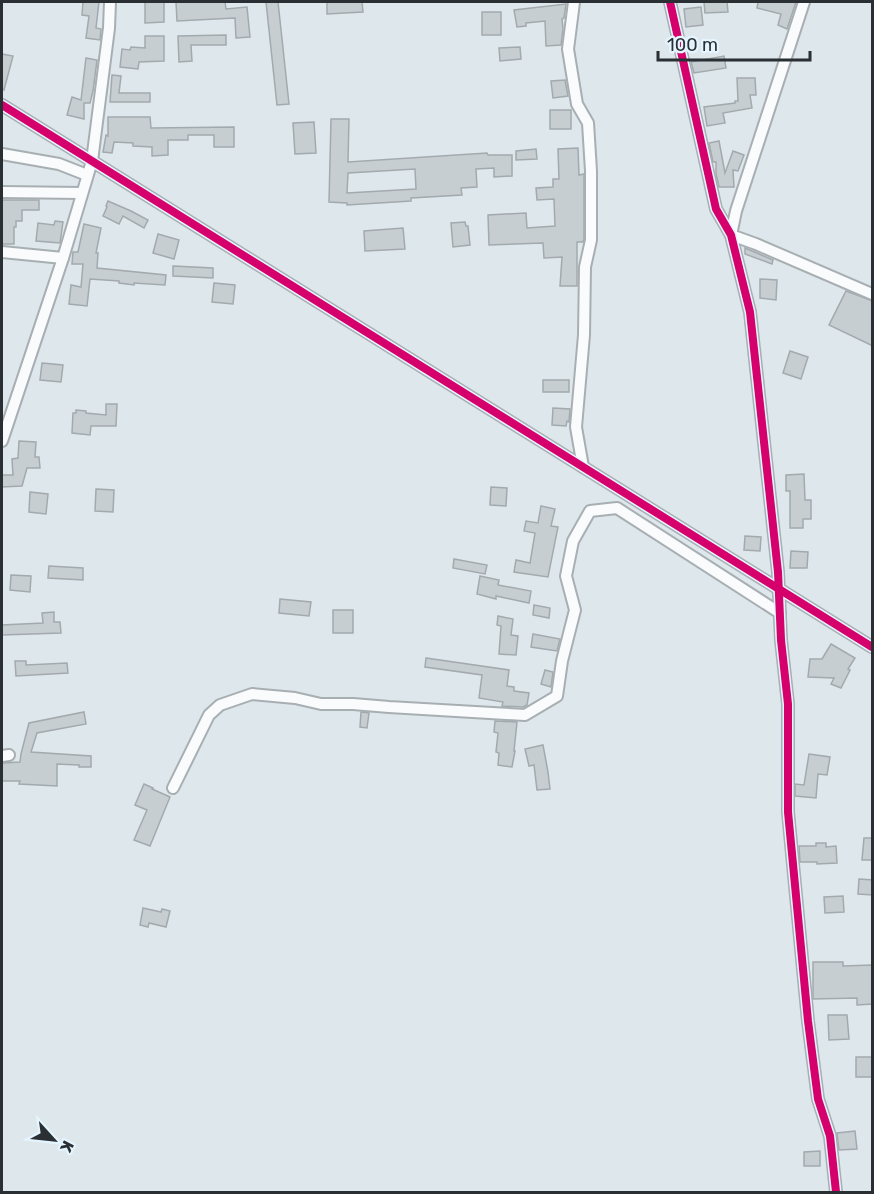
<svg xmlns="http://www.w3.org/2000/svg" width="874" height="1194" viewBox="0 0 874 1194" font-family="Rubik,sans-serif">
<rect width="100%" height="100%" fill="#dee7ec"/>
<g fill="#c7ced2" stroke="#a3aaae" stroke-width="1.5" fill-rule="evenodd">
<polygon points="83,2 99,2 96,28 101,29 100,40 86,38 89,16 82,15"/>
<polygon points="145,2 164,2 164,22 145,23"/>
<polygon points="176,2 225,2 226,9 247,7 250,37 236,38 235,18 177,21"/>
<polygon points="266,2 278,2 289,104 277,105"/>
<polygon points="327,2 362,2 363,12 327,14"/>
<polygon points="704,2 727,2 728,12 705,13"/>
<polygon points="758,2 796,2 787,29 778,25 781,14 757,8"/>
<polygon points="566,4 564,18 562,19 563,29 561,45 546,46 545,21 526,23 526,26 517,27 514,10"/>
<polygon points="701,7 703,25 686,27 684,9"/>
<rect x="482" y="12" width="19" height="23"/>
<polygon points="226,35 226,45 191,45 192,61 179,62 178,36"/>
<polygon points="145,36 164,36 164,61 139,62 138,69 120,67 122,49 130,50 131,47 145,48"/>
<polygon points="520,47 521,59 500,61 499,48"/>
<polygon points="2,54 13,56 4,90 2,89"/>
<polygon points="724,56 726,68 694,73 691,62"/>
<polygon points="86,58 97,60 93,91 90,103 84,103 84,119 67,115 72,97 81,100"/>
<polygon points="112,75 121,76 119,93 150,93 150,102 110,102"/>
<polygon points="737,78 755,78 756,95 750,95 752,108 723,113 725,123 707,126 704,107 735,103 735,101 738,101"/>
<polygon points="565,80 568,96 553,98 551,81"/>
<rect x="550" y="110" width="21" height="19"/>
<polygon points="108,117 150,117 151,128 234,127 234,147 214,147 214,135 188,135 188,140 168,140 168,155 152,156 152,147 133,146 133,143 114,142 112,153 103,152 106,135 108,136"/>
<path d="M 331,119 L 349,119 L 348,162 L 487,153 L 488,155 L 512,155 L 512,176 L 494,177 L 494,168 L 476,169 L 477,187 L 461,188 L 462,195 L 411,198 L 411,201 L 347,205 L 347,203 L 329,202 ZM 415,169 L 416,189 L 347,193 L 348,173 Z"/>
<polygon points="314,122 316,153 295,154 293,123"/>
<polygon points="719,141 725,173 733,151 744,155 738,171 733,170 734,187 719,187 716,174 716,162 713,162 709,143"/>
<polygon points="578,148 579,175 584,174 584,239 583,242 577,242 577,286 560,286 562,257 544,258 543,243 489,245 488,215 526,213 527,228 555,226 554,199 537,200 536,188 553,187 553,179 559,179 558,149"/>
<polygon points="536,149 537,159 516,160 516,151"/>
<polygon points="2,200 39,200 39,210 22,210 22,221 16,221 16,227 14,227 14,244 2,244"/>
<polygon points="108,201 131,211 148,220 144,228 123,216 119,224 103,216 107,207 106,206"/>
<polygon points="55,221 63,222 60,243 36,241 38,223 54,225"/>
<polygon points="465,222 466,226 468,226 470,245 453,247 451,223"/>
<polygon points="84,224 101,228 96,253 98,253 97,268 166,275 165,285 134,283 134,285 119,283 119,281 90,279 87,306 69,304 71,285 81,287 83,264 72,264 73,252 78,252"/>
<polygon points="403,228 405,249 365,251 364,231"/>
<polygon points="158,234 179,240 174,259 153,253"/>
<polygon points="745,248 773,260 772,264 745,254"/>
<polygon points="173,266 213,268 213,278 173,276"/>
<polygon points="760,279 777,280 776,300 760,298"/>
<polygon points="214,283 235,285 233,304 212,302"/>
<polygon points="846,291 873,301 873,346 829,325"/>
<polygon points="790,351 808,357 801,379 783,373"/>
<polygon points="42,363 63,365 61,382 40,380"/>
<rect x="543" y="380" width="26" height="12"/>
<polygon points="106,404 117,404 116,426 91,426 90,435 72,433 73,413 76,413 76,410 86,411 86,413 106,415"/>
<polygon points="553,408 570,409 569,422 567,421 566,426 552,425"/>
<polygon points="19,441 36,442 35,457 39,457 40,468 27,468 22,486 2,487 2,475 13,475 12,459 18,458"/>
<polygon points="804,474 805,500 811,500 811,519 803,519 803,528 790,528 790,491 786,491 786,475"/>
<polygon points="491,487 507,488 506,506 490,505"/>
<polygon points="96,489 114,490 113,512 95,511"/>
<polygon points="30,492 48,494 46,514 29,512"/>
<polygon points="541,506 555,509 551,526 558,527 548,577 514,572 516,560 530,563 535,533 524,531 526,521 538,523"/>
<polygon points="745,536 761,537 760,551 744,550"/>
<polygon points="791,551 808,552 807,568 790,568"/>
<polygon points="454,559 487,565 485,574 453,568"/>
<polygon points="49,566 83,568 83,580 48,578"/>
<polygon points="11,575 31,576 30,592 10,590"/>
<polygon points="480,576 499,580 498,585 531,591 529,603 496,596 496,599 477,594"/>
<polygon points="280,599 311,602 309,616 279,613"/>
<polygon points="534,605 550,608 549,618 533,615"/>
<rect x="333" y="610" width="20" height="23"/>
<polygon points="54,612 54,622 60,622 61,633 2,635 2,625 43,623 42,613"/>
<polygon points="498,616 513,619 511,635 518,636 516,655 499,654 501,626 497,625"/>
<polygon points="533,634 560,639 557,651 531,647"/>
<polygon points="831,644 855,658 848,669 850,670 841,688 831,684 834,678 808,677 810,659 822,659"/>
<polygon points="426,658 509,670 507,686 514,687 514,691 529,693 527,705 523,707 502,706 503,702 479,698 482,675 425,667"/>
<polygon points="15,661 26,661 26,665 67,663 68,673 16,676"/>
<polygon points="545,670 553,672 551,687 541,684"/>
<polygon points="84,712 86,724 37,733 31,752 91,756 91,767 79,767 79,765 57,764 57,786 19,784 20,781 2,781 2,763 20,762 21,754 29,723"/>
<polygon points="361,712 369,713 367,728 360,727"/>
<polygon points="495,721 517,722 514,751 515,751 512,767 498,765 499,753 496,752 498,733 494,732"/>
<polygon points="543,745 548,772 550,789 537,790 534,765 529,766 525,749"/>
<polygon points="809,754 830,757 827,775 818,774 816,798 795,796 795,784 804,785"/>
<polygon points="144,784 153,788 152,789 170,797 150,846 134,840 147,810 135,805"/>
<polygon points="864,838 873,838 873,860 862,860"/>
<polygon points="816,843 826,843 826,847 836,846 837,863 817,864 817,862 800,862 799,846 816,846"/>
<polygon points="859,879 873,880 873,895 858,894"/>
<polygon points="843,896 844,912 825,913 824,897"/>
<polygon points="143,908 161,912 162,909 170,911 166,927 149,923 148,927 140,925"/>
<polygon points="813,962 843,962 843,966 873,965 873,1004 857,1005 857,998 813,999"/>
<polygon points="828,1015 847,1015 849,1039 829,1040"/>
<rect x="856" y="1057" width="17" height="20"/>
<polygon points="855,1131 857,1149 839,1150 837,1133"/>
<polygon points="820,1151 820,1166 804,1166 804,1152"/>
</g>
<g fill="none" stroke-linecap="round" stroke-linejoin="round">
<defs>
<g id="minor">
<polyline points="574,2 568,49 577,104 588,123 591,171 591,240 585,267 584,335 576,427 583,467"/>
<polyline points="670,2 716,209 731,235 750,312 778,572 781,640 788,704 788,812 808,1021 818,1099 830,1136 836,1192"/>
<polyline points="804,2 736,211 731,235 756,244 872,294"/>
<polyline points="2,105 872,647"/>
<polyline points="2,154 59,164 87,175"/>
<polyline points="2,192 81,193"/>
<polyline points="2,252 63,258"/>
<polyline points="2,441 63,258 92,161 109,28 110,2"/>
<polyline points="2,756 9,755"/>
<polyline points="173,788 209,715 220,705 252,694 295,698 321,704 353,704 389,707 525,715 557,696 562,661 575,610 566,576 573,541 590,511 617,508 780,613"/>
</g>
</defs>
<use href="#minor" stroke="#a8afb3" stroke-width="14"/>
<use href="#minor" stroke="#fafbfc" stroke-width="10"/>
<defs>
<g id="cycleway">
<polyline points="670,2 716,209 731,235 750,312 778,572 781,640 788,704 788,812 808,1021 818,1099 830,1136 836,1192"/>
<polyline points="2,105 872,647"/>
</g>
</defs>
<use href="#cycleway" stroke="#e5f5ff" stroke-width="11"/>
<use href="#cycleway" stroke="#d6006c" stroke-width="8"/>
</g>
<rect width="874" height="1194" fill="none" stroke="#292f33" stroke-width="6"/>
<g transform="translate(54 1140) rotate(117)" stroke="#e5f5ff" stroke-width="4.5" paint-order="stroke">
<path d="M0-4.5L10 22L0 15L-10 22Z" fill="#292f33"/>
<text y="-9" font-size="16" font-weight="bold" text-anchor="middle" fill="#292f33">K</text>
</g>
<path d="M658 51v9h152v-9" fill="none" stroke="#292f33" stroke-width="3"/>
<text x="667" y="51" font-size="18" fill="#292f33" stroke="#e5f5ff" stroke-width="4.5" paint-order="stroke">100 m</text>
</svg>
